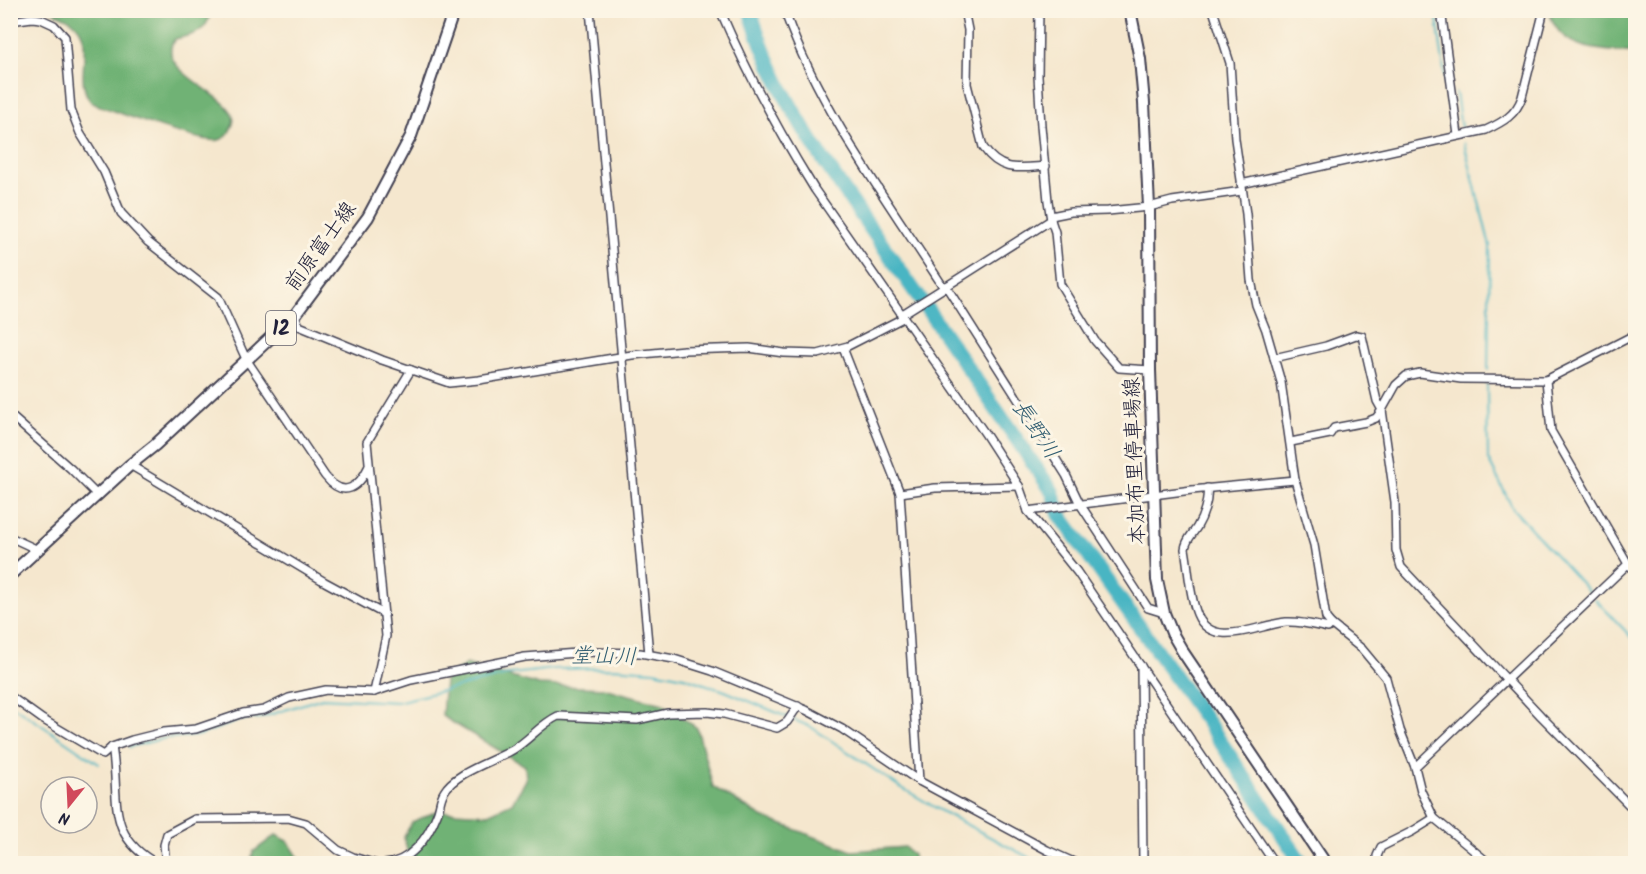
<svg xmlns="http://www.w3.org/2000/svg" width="1646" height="874" viewBox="0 0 1646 874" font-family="Kalam,'Klee One',sans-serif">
<rect width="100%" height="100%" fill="#fcf5e5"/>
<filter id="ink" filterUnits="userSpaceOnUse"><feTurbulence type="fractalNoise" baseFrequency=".0167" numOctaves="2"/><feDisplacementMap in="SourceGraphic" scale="12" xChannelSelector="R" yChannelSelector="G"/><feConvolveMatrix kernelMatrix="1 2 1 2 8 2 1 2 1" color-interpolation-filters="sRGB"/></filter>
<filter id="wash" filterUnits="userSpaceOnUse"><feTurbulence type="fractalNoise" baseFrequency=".008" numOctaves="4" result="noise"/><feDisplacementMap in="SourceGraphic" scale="24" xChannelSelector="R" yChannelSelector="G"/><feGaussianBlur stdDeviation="1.35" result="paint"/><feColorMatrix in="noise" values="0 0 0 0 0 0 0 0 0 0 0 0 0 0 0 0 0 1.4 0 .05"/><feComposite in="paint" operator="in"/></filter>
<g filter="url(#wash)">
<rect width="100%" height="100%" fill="#f5e7ce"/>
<g fill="#6fb274" stroke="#486a58" stroke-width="1.5">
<path d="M 51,11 L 210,11 C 209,32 193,35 175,39 C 150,73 243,97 233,124 C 230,131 227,138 219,140 C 202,145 114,111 92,103 C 70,79 99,41 72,21 C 66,17 58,14 51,11 Z"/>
<path d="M 1549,11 L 1635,11 L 1635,53 C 1600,49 1560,53 1549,11 Z"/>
<polygon points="466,664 539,685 603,688 663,704 697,728 713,787 762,817 852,851 905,847 913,855 914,863 410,863 404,837 412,822 437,811 488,814 512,803 526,780 525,766 442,716 445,680"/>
<polygon points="276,835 288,841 302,863 251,863 253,852"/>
</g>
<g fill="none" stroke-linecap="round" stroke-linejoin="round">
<g stroke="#48b5c3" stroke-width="2">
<polyline points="1436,10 1446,85"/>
<polyline points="1456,93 1461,127"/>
<polyline points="1464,143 1490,246 1488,370"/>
<polyline points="1487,385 1488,459 1513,509 1592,595"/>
<polyline points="1595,599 1636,642"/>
<polyline points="10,704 99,764"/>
<polyline points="129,747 166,738 197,736 241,720 260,718 322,698 397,702 511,674 554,669 613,668 654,671 684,677 725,691 811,727 897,785 941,811 1041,864"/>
</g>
<path stroke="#48b5c3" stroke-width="15" d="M 750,10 C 777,104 842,187 897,266 C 949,340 1000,415 1052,491 L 1060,515 L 1208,723 L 1302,864"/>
</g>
</g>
<g filter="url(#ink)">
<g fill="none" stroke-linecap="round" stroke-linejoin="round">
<defs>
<g id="street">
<polyline points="590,10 649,654"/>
<path d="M 720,10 C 747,73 779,132 815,190 L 986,435 L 1019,486 L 1028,511 L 1077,572 L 1275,864"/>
<path d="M 964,10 L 968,30 L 967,84 L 983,147 C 1001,173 1019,168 1046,166"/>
<polyline points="1039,10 1038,76 1041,126 1048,201 1051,220 1055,232 1060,284 1095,341 1119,368 1150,370"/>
<polyline points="1213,10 1230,63 1235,139 1246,214 1251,280 1256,305 1266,330 1281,382 1295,480 1314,545 1326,618 1331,624 1362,649 1386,678 1400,730 1415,767 1421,791 1434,818 1490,864"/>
<polyline points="1441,10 1458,135"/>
<path d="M 789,14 L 786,15 C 820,110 889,203 944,288"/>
<polyline points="789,14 809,10"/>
<path d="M 10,21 L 32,18 L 41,19 L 54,25 L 65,37 L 71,110 L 80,133 L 104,172 L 121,213 L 148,242 L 218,297 L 246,359 L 325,476 C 344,500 359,487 369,466"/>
<path d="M 1241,184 L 1486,130 C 1503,122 1516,115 1522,97 L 1544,10"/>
<polyline points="1051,216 1071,212 1108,211 1149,207 1172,201 1242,191"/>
<polyline points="946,286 1066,475 1080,504 1148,608 1164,613"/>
<polyline points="295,315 299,326 382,360 449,383 479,380 632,355 684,350 749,348 784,353 818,354 848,346 903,318"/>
<polyline points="901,315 1051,220"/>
<polyline points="843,348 900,493 919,781"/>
<polyline points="1274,358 1326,346 1356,335 1362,336 1377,401 1382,410 1395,502 1396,550 1401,567 1541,716 1636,812"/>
<polyline points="1546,380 1551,431 1628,564 1636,572"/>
<polyline points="10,415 71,469 98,496"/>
<polyline points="1291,442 1330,434 1334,428 1366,422 1376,418 1382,410 1396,385 1406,376 1420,373 1461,379 1546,380 1636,334"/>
<polyline points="130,465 325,582 384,614"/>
<path d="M 1207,488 C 1209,500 1203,517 1197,527 C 1192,535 1186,540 1185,549 C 1189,570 1189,594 1197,614 C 1212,651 1260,624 1286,622 C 1301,621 1314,625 1328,628 L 1331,624"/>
<polyline points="900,493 935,488 1019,486"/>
<polyline points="1028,511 1192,490 1295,480"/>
<polyline points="10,537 38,550"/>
<polyline points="1141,666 1143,864"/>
<polyline points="374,692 386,636 367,442 411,370"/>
<polyline points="10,696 42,719 103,755 112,747 132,740 164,732 196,729 243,713 264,710 289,698 326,690 374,692 411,680 525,657 590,652 640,653 674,659 712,671 806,710 842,729 919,781 1047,850 1078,864"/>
<path d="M 112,747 C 121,796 103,835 158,864"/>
<polyline points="1415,767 1628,564"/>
<polyline points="166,864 164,845 167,834 195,819 288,818 306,823 338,850 353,857 377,864"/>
<path d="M 383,864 C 410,863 428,838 437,814 C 440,807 440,798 444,792 C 455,772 495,761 514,749 C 530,739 541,724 558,716 L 637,720 L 668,713 L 707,712 L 724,714 L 777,728 L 787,722 L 798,706"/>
<polyline points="1379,864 1377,856 1381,847 1413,831 1434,818"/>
</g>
<polyline id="secondary" points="1130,10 1140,59 1144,103 1149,207 1150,370 1157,580 1164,613 1172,633 1183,652 1326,864"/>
<polyline id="primary" points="10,575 130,465 155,445 295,315 368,217 411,136 454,10"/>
</defs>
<use href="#street" stroke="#424051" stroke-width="10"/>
<use href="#secondary" stroke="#424051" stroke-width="14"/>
<use href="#primary" stroke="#424051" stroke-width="14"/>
<use href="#street" stroke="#fff" stroke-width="7"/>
<use href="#secondary" stroke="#fff" stroke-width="10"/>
<use href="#primary" stroke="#fff" stroke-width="10"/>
</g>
</g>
<g text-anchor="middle" stroke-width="6" stroke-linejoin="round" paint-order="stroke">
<rect fill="#fcf5e5" stroke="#63616e" stroke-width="1.5" x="266" y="311" width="30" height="34" rx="4.5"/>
<g font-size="20" font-weight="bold" fill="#22223b">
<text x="281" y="335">12</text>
</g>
<g font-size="21" fill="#22223b" stroke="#fcf5e5">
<text transform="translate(320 246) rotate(-54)" y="7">前原富士線</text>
<text transform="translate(1134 461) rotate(-92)" y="7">本加布里停車場線</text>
</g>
<g font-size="22" font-style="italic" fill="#315d71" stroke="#fcf5e5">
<text transform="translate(1037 429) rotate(56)" y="8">長野川</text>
<text transform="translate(604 655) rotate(1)" y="8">堂山川</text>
</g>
</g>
<rect width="1646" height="874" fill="none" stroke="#fcf5e5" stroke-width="36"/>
<g transform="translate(69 805) rotate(198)"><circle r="28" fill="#fcf5e5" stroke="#a5a1a1" stroke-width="1.5"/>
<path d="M0-4.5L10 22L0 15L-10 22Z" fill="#d1495b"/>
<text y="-9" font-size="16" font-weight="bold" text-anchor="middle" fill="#22223b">N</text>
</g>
</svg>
